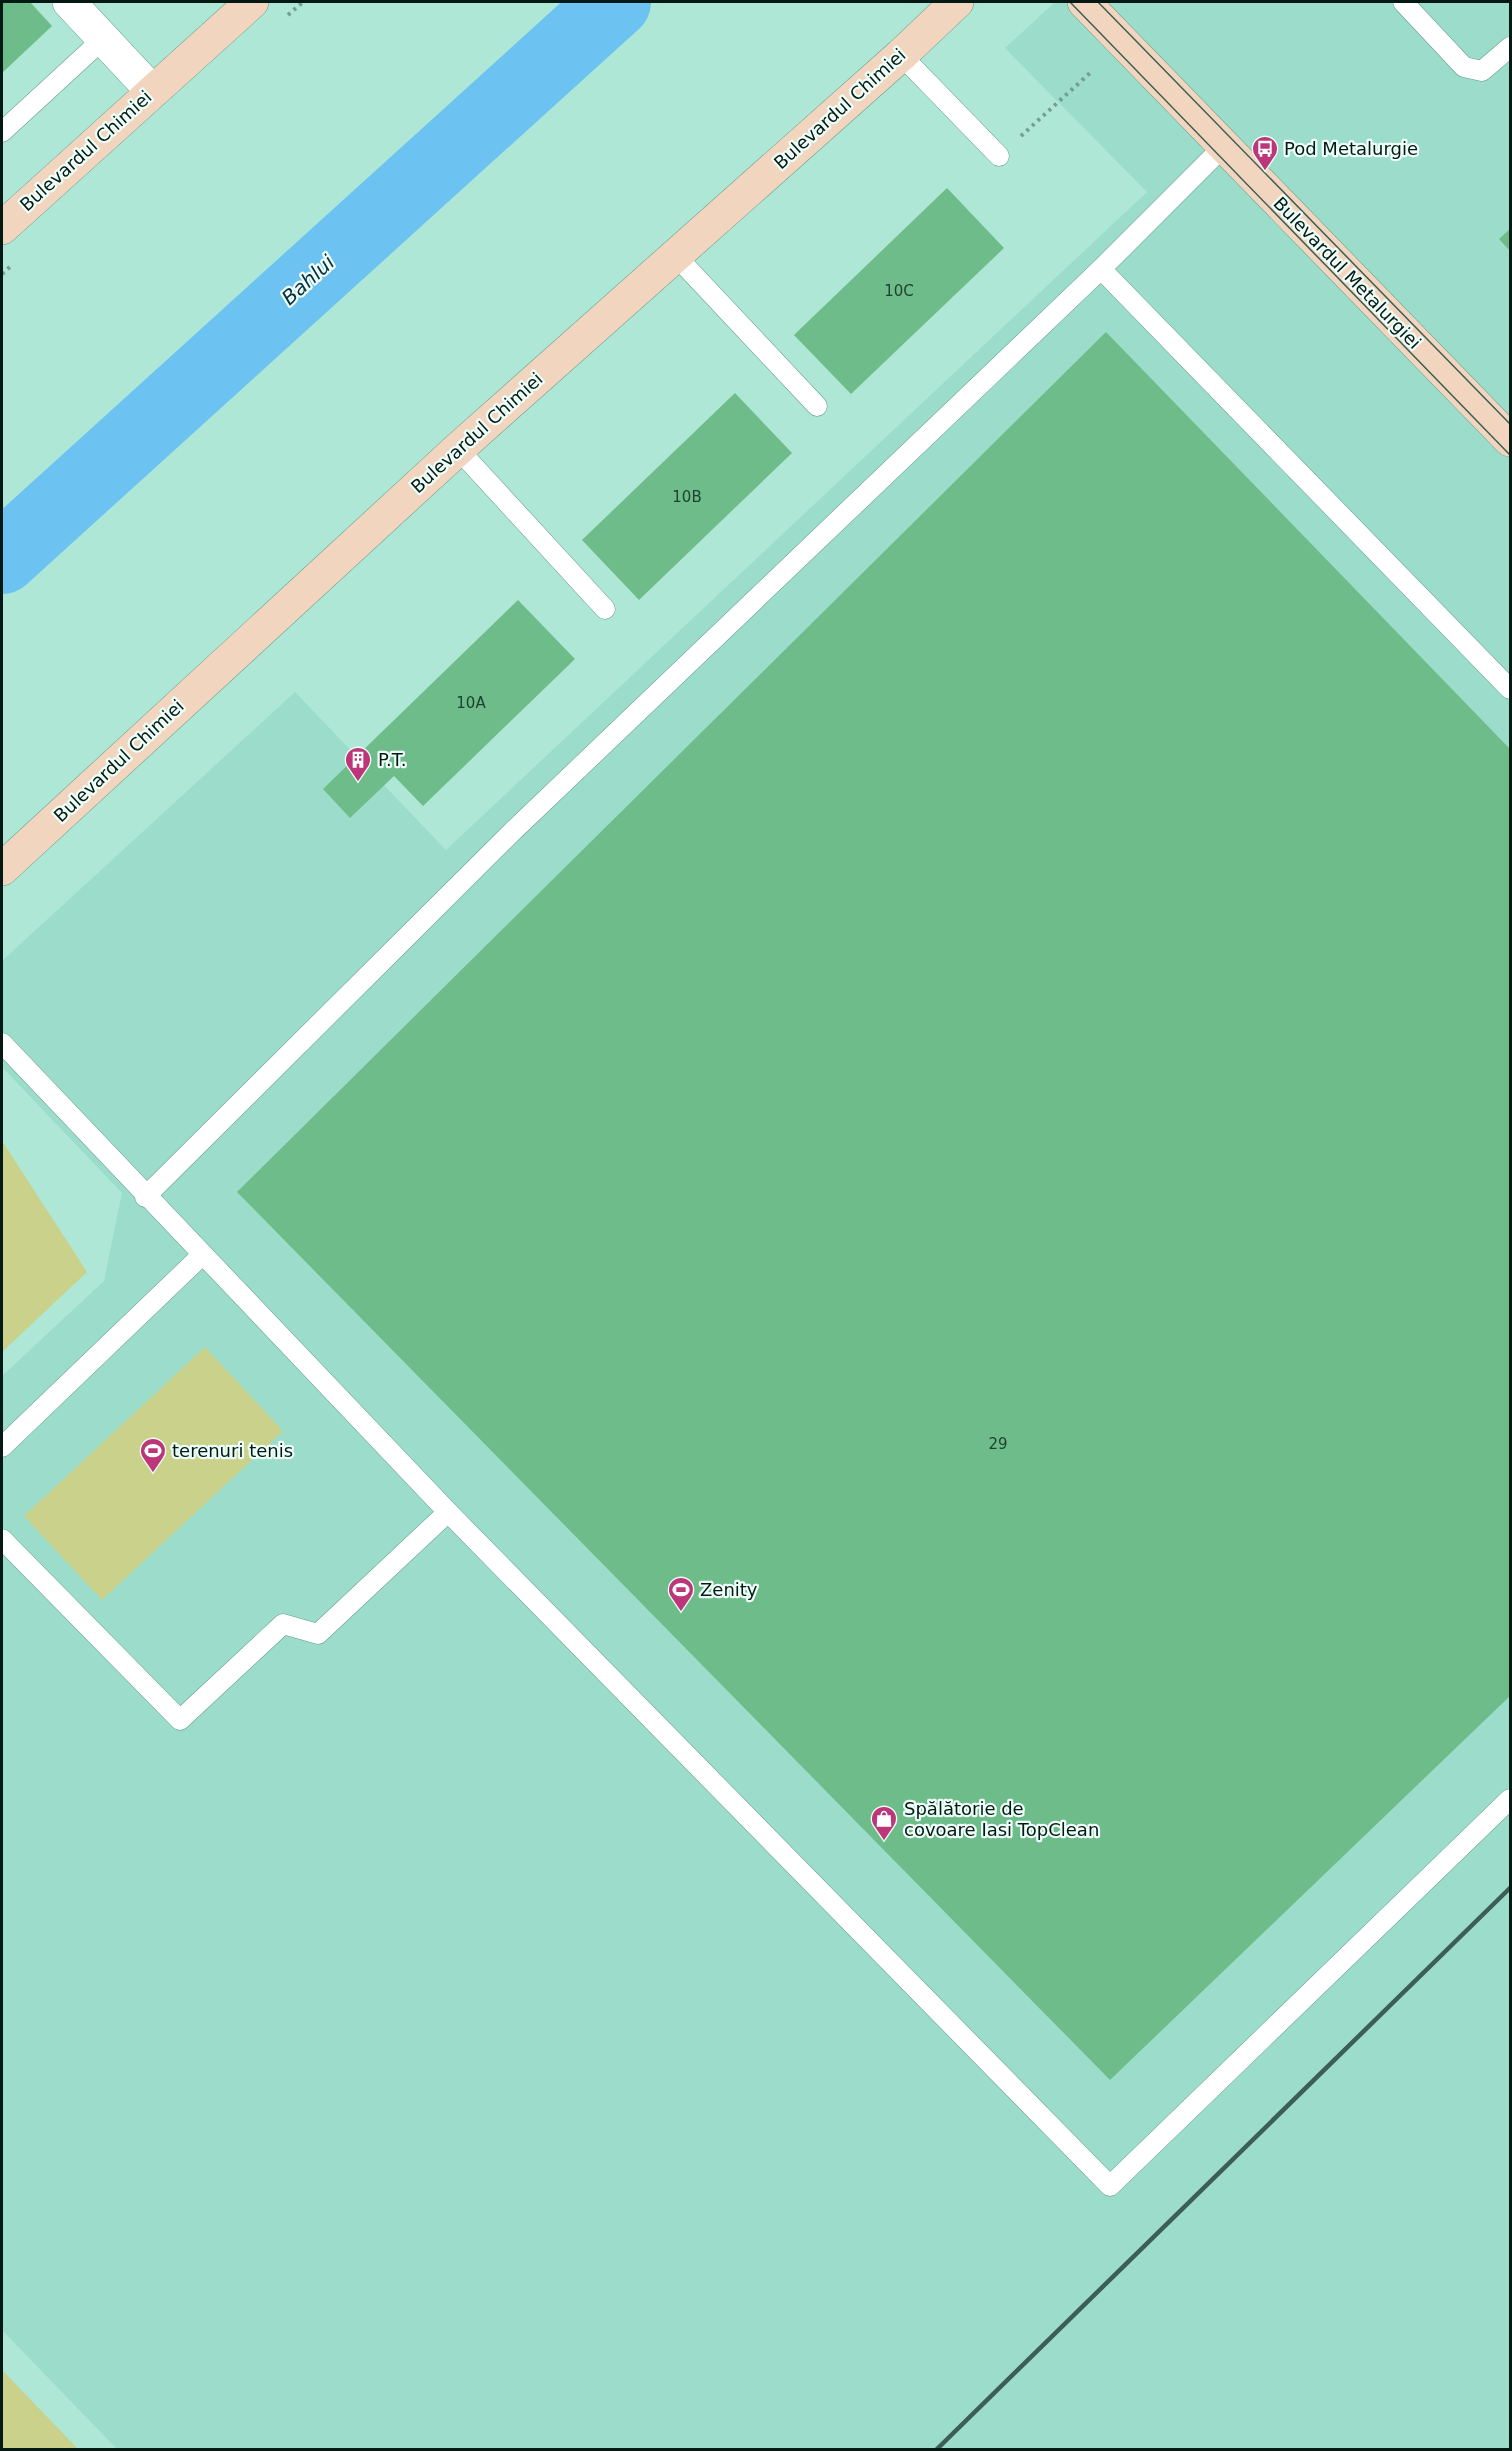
<svg xmlns="http://www.w3.org/2000/svg" width="1512" height="2451" viewBox="0 0 1512 2451" font-family="'DejaVu Sans',sans-serif">
<rect width="100%" height="100%" fill="#aee7d5"/>
<polygon fill="#9bddca" points="1055,2 1510,2 1510,2449 117,2449 2,2330 2,1376 104,1281 122,1193 2,1067 2,961 295,692 446,850 1147,192 1005,48"/>
<g fill="#c9d18b">
<polygon points="2,1141 87,1272 2,1352"/>
<polygon points="205,1347 283,1431 102,1600 24,1516"/>
<polygon points="2,2370 78,2449 2,2449"/>
</g>
<g fill="none" stroke-linecap="round" stroke-linejoin="round">
<polyline stroke="#6cc3f2" stroke-width="72" points="2,558 615,2"/>
</g>
<g fill="#6ebc89">
<polygon points="2,2 30,2 52,26 2,73"/>
<polygon points="947,188 1004,248 851,394 794,335"/>
<polygon points="1510,229 1510,251 1499,239"/>
<polygon points="1106,332 1510,749 1510,1696 1110,2080 237,1192"/>
<polygon points="735,393 792,453 639,600 582,540"/>
<polygon points="518,600 575,659 423,806 394,776 350,818 323,789"/>
</g>
<g fill="none" stroke-linecap="round" stroke-linejoin="round">
<defs>
<g id="lane">
<polyline points="1403,2 1464,67 1482,71 1510,47"/>
<polyline points="901,55 999,156"/>
<polyline points="2,132 103,39"/>
<polyline points="675,255 817,406"/>
<polyline points="1101,269 1224,146"/>
<polyline points="458,449 605,609"/>
<polyline points="2,1043 448,1512 1110,2186 1510,1799"/>
<polyline points="145,1197 512,832 1101,269 1510,689"/>
<polyline points="2,1447 201,1256"/>
<polyline points="2,1539 180,1720 283,1624 318,1634 448,1512"/>
</g>
<polyline id="street" points="69,2 152,91"/>
<g id="secondary">
<polyline points="1084,2 1510,440"/>
<polyline points="2,228 252,2"/>
<polyline points="2,869 458,449 901,55 957,2"/>
</g>
</defs>
<use href="#lane" stroke="#669c8d" stroke-width="21"/>
<use href="#street" stroke="#669c8d" stroke-width="34"/>
<use href="#secondary" stroke="#669c8d" stroke-width="34"/>
<g stroke="#739f92" stroke-width="4" stroke-dasharray="3 4.5" stroke-linecap="butt">
<polyline points="288,15 303,2"/>
<polyline points="1021,136 1090,73"/>
<polyline points="2,274 13,264"/>
</g>
<use href="#lane" stroke="#fff" stroke-width="20"/>
<use href="#street" stroke="#fff" stroke-width="33"/>
<use href="#secondary" stroke="#f1d5bf" stroke-width="33"/>
<g stroke="#3d5e54" stroke-width="1.5">
<polyline points="1070,2 1510,455"/>
<polyline points="1098,2 1510,424"/>
</g>
<polyline stroke="#3d5e54" stroke-width="4.5" points="936,2450 1510,1888"/>
</g>
<defs>
<symbol id="bus-pin" viewBox="-11 -11 22 30"><path d="M0 17L-7.5 6A9.5 9.5 0 1 1 7.5 6Z" fill="#bc3679" stroke="#eefef8"/><path d="M-5-6H5V4H4V6H2V4H-2V6H-4V4H-5ZM-3.5-4V0h7V-4ZM-3.5 1.2v1.5H-2V1.2ZM2 1.2v1.5H3.5V1.2Z" fill="#fff"/></symbol>
<symbol id="building-pin" viewBox="-11 -11 22 30"><path d="M0 17L-7.5 6A9.5 9.5 0 1 1 7.5 6Z" fill="#bc3679" stroke="#eefef8"/><path d="M-4-6H4V6H1V3H-1V6H-4ZM-2.5-4.3h1.7v1.8h-1.7ZM.8-4.3h1.7v1.8H.8ZM-2.5-1h1.7V.8h-1.7ZM.8-1h1.7V.8H.8Z" fill="#fff"/></symbol>
<symbol id="stadium-pin" viewBox="-11 -11 22 30"><path d="M0 17L-7.5 6A9.5 9.5 0 1 1 7.5 6Z" fill="#bc3679" stroke="#eefef8"/><path d="M0-5a6.5 5 0 1 0 0 10a6.5 5 0 1 0 0-10ZM-3.5-1.8h7v3.6h-7Z" fill="#fff"/></symbol>
<symbol id="shop-pin" viewBox="-11 -11 22 30"><path d="M0 17L-7.5 6A9.5 9.5 0 1 1 7.5 6Z" fill="#bc3679" stroke="#eefef8"/><path d="M-5-2.5h2.3a2.7 3.5 0 0 1 5.4 0H5L5.5 6h-11ZM-1.5-2.5h3a1.5 2.3 0 0 0-3 0Z" fill="#fff"/></symbol>
</defs>
<g fill-rule="evenodd">
<use href="#bus-pin" x="1250" y="134" width="30" height="40"/>
<use href="#building-pin" x="343" y="745" width="30" height="40"/>
<use href="#stadium-pin" x="138" y="1436" width="30" height="40"/>
<use href="#stadium-pin" x="666" y="1575" width="30" height="40"/>
<use href="#shop-pin" x="869" y="1804" width="30" height="40"/>
</g>
<g text-anchor="middle" stroke-width="4.5" stroke-linejoin="round" paint-order="stroke">
<g font-size="15" fill="#1e4231">
<text x="899" y="296">10C</text>
<text x="687" y="502">10B</text>
<text x="471" y="708">10A</text>
<text x="998" y="1449">29</text>
</g>
<g font-size="18" fill="#041914" stroke="#eefef8">
<text transform="translate(840 109) rotate(-42)" y="6">Bulevardul Chimiei</text>
<text transform="translate(86 151) rotate(-42)" y="6">Bulevardul Chimiei</text>
<text transform="translate(1347 273) rotate(46)" y="6">Bulevardul Metalurgiei</text>
<text transform="translate(477 433) rotate(-42)" y="6">Bulevardul Chimiei</text>
<text transform="translate(119 761) rotate(-43)" y="6">Bulevardul Chimiei</text>
</g>
<g font-size="18" fill="#041914" stroke="#eefef8" text-anchor="start">
<text x="1284" y="155">Pod Metalurgie</text>
<text x="378" y="766">P.T.</text>
<text x="172" y="1457">terenuri tenis</text>
<text x="700" y="1596">Zenity</text>
<text x="904" y="1815">Spălătorie de<tspan x="904" dy="21">covoare Iasi TopClean</tspan></text>
</g>
<g font-size="20" font-style="italic" fill="#062f42" stroke="#eefef8">
<text transform="translate(308 280) rotate(-42)" y="7">Bahlui</text>
</g>
</g>
<rect width="1512" height="2451" fill="none" stroke="#041914" stroke-width="6"/>
</svg>
